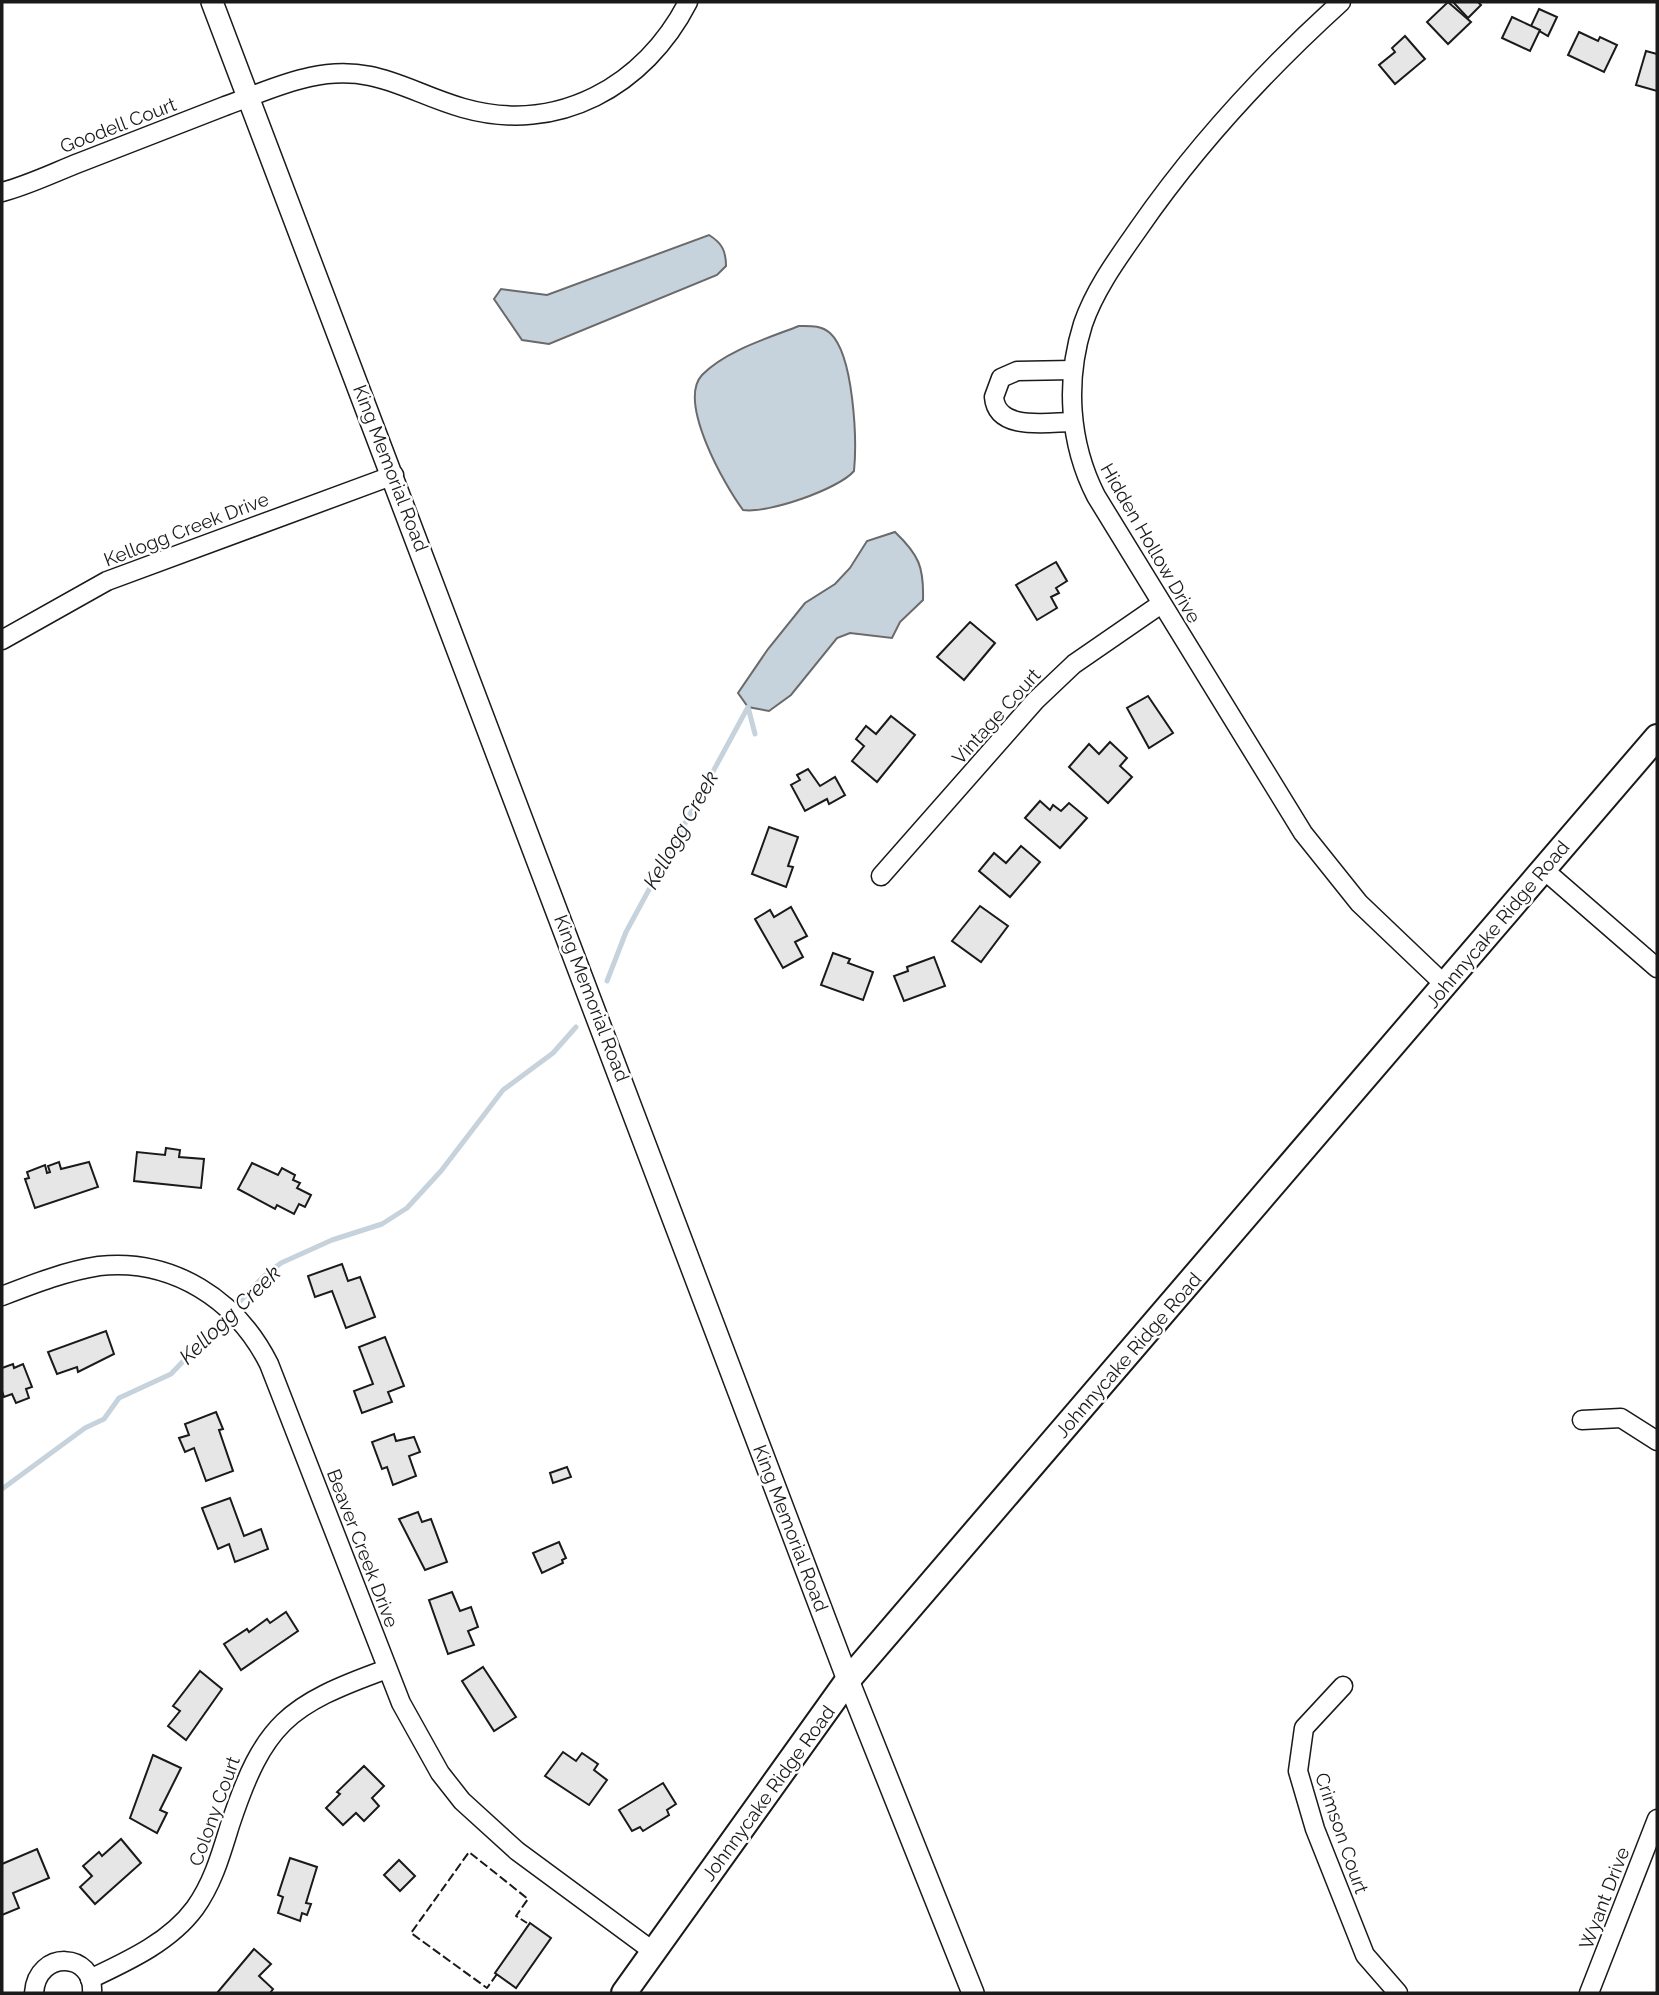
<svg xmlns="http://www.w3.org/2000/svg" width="1659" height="1995" viewBox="0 0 1659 1995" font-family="Raleway,sans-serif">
<rect width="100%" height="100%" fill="#fff"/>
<g fill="#c6d2dc" stroke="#6a6a6a" stroke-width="2">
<path d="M 709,235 C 722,243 726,251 726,266 L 717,275 L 549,344 L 522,340 L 494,299 L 501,289 L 547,295 Z"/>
<path d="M 799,326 C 810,326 821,325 830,333 C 854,355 857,440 854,471 C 839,489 767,514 743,510 C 725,486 677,402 702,375 C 725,351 768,338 799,326 Z"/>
<path d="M 895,532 C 919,555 924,567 923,600 L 900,622 L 892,638 L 850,633 L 837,638 L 791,695 L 769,711 L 748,707 L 738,693 L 768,649 L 805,603 L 835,584 L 850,568 L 867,541 Z"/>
</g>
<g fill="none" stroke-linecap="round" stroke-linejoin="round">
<g stroke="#c6d2dc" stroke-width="5">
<polyline points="607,981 626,932 748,707 755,734"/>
<polyline points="2,1489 85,1428 104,1419 119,1398 171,1374 263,1277 281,1263 332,1240 382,1224 407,1208 441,1171 503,1090 553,1053 576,1027"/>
</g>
</g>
<g fill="#e6e6e6" stroke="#1a1a1a" stroke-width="2">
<polygon points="1448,2 1471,22 1448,44 1427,22"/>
<polygon points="1453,2 1478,2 1481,5 1468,18"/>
<polygon points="1539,9 1557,17 1548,36 1531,26"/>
<polygon points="1512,17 1540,30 1530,51 1502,38"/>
<polygon points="1579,32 1598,41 1600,37 1617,45 1604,72 1568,55"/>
<polygon points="1405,36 1425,59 1395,84 1379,65 1395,52 1392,48"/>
<polygon points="1646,51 1657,54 1657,91 1636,85"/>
<polygon points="1056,562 1067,581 1056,588 1059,593 1051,597 1057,608 1037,620 1016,585"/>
<polygon points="970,622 995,643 964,680 937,657"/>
<polygon points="1148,696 1173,733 1149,748 1127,708"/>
<polygon points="891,716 915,735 877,782 852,761 864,746 856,739 866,726 876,734"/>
<polygon points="1110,742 1127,758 1120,766 1132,777 1108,803 1069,767 1089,744 1099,754"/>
<polygon points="808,769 820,786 835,777 845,795 829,804 827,799 805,811 791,785 800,780 797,775"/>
<polygon points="1040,801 1050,810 1053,805 1061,811 1069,803 1087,818 1060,848 1025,818"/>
<polygon points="769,827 798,837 788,866 793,867 786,887 752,874"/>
<polygon points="1021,846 1040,862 1010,897 979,871 994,853 1006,863"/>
<polygon points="980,906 1008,926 981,962 952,941"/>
<polygon points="791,907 807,936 795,942 803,957 783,968 755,919 770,910 774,917"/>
<polygon points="833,953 850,959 848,963 873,972 863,1000 821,985"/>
<polygon points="934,957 945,986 904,1001 894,976 908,971 907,967"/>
<polygon points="166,1148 180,1150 179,1157 204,1159 201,1188 134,1181 137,1152 165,1155"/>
<polygon points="59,1162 61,1169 89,1162 98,1187 35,1208 25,1179 29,1178 27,1172 45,1165 47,1173 50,1172 48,1166"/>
<polygon points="252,1163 278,1175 282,1168 295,1175 293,1180 300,1183 297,1188 311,1195 305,1207 299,1204 294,1214 277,1205 275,1209 238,1189"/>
<polygon points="342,1264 348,1281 360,1277 375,1317 346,1328 332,1291 315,1297 308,1276"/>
<polygon points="106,1331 114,1354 78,1372 77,1367 57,1374 48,1352"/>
<polygon points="385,1337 404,1386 388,1392 392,1402 362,1413 354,1391 373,1384 359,1347"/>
<polygon points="13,1364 14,1368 23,1364 32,1387 26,1389 29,1398 16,1403 12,1394 4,1397 2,1391 2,1368"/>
<polygon points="216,1412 223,1429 219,1430 233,1471 206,1481 194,1448 185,1452 179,1438 189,1435 185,1424"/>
<polygon points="394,1434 396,1441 414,1437 420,1452 409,1456 416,1476 393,1485 387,1467 382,1469 372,1442"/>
<polygon points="567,1467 571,1477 553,1483 550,1473"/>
<polygon points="230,1498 244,1536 261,1529 268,1549 235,1562 229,1544 218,1549 202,1508"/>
<polygon points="418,1512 422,1522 431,1519 447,1562 425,1570 399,1519"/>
<polygon points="559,1542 566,1558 562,1560 563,1563 542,1573 533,1553"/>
<polygon points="452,1592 460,1611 471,1607 478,1627 468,1631 474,1645 448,1654 429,1600"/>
<polygon points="286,1612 298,1631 241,1670 224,1644 247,1629 249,1632 267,1619 270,1623"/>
<polygon points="483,1667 516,1717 494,1731 462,1681"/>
<polygon points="200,1671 222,1689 186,1740 168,1726 180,1711 173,1706"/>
<polygon points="563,1752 576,1761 582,1753 598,1764 594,1770 607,1780 589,1805 545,1776"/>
<polygon points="153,1755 181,1768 160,1810 167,1813 157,1833 130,1818"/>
<polygon points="364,1766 384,1786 372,1798 379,1806 364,1821 356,1813 343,1825 326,1808 340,1794 337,1792"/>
<polygon points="663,1783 676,1804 667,1810 669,1815 643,1831 640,1827 632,1831 619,1810"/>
<polygon points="121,1839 141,1863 95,1904 80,1887 92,1876 83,1866 99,1852 102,1856"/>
<polygon points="37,1849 49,1878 13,1893 19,1908 2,1915 2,1864"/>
<polygon points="290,1858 317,1867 306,1903 311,1904 307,1915 302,1913 300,1921 278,1913 283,1897 278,1895"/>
<polygon points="399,1860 415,1876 400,1891 384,1875"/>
<polygon points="530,1923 551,1938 516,1988 495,1973"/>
<polygon points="254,1949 271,1964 259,1976 273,1989 270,1993 217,1993"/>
</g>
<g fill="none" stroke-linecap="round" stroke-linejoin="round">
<defs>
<g id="minor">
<path d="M 1341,2 C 1265,71 1198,143 1139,228 C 1118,258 1095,289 1083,324 C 1065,381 1069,443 1096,496 L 1303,833 L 1359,903 L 1445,985"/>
<path d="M 2,192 C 29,185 55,172 81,162 C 129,143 177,125 225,106 C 253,96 281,83 310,77 C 375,63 407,92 463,108 C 558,135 645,86 688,2"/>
<path d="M 1073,422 C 1048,422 997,432 994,397 L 1001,378 L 1017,371 L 1073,370"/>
<polyline points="2,640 107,581 394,475"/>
<polyline points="1543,869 1657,968"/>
<polyline points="881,876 1035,701 1074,664 1161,604"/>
<path d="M 2,1296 C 33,1284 66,1271 99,1266 C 173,1258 237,1300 269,1364 L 401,1703 L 440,1773 L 462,1801 L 517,1851 L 654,1952"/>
<polyline points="1582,1420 1621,1418 1657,1441"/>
<polyline points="1343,1686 1304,1728 1298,1771 1315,1829 1365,1955 1398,1993"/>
<path d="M 90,1979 C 128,1961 170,1942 195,1908 C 213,1883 221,1854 230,1825 C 264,1723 287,1705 387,1669"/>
<path d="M 34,1993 C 37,1949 95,1952 92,1993"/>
<polyline points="1589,1993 1657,1819"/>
</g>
<polyline id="tertiary" points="212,2 848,1680 973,1993"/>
<polyline id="secondary" points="624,1993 848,1680 1657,737"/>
</defs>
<use href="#minor" stroke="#1a1a1a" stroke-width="21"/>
<use href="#tertiary" stroke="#1a1a1a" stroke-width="24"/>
<use href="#secondary" stroke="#1a1a1a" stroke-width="28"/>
<use href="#minor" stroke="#fff" stroke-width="18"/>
<use href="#tertiary" stroke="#fff" stroke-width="21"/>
<use href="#secondary" stroke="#fff" stroke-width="24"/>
<polyline stroke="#1a1a1a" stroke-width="2" stroke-dasharray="9 3.5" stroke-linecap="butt" points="497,1974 487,1988 411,1933 469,1852 528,1899 516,1916 527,1923"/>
</g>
<g text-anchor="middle" stroke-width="5" stroke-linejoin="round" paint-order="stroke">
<g font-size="19" fill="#1a1a1a" stroke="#fff">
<text transform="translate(118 125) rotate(-21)" y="7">Goodell Court</text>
<text transform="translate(391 468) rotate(69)" y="7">King Memorial Road</text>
<text transform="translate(186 529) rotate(-21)" y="7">Kellogg Creek Drive</text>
<text transform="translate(1151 543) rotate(60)" y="7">Hidden Hollow Drive</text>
<text transform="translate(996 716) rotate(-48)" y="7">Vintage Court</text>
<text transform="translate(1497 924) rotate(-50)" y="7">Johnnycake Ridge Road</text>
<text transform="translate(592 998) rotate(69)" y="7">King Memorial Road</text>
<text transform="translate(1128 1355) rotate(-49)" y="7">Johnnycake Ridge Road</text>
<text transform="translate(791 1528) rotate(69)" y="7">King Memorial Road</text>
<text transform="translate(363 1548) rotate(69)" y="7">Beaver Creek Drive</text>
<text transform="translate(768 1793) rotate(-54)" y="7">Johnnycake Ridge Road</text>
<text transform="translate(214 1811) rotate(-70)" y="7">Colony Court</text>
<text transform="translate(1342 1833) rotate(71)" y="7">Crimson Court</text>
<text transform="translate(1604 1898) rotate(-69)" y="7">Wyant Drive</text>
</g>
<g font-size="21" font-style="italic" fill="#1a1a1a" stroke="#fff">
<text transform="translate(681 830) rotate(-61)" y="7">Kellogg Creek</text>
<text transform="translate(230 1315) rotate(-44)" y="7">Kellogg Creek</text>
</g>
</g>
<rect width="1659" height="1995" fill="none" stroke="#1a1a1a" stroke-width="7"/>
</svg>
